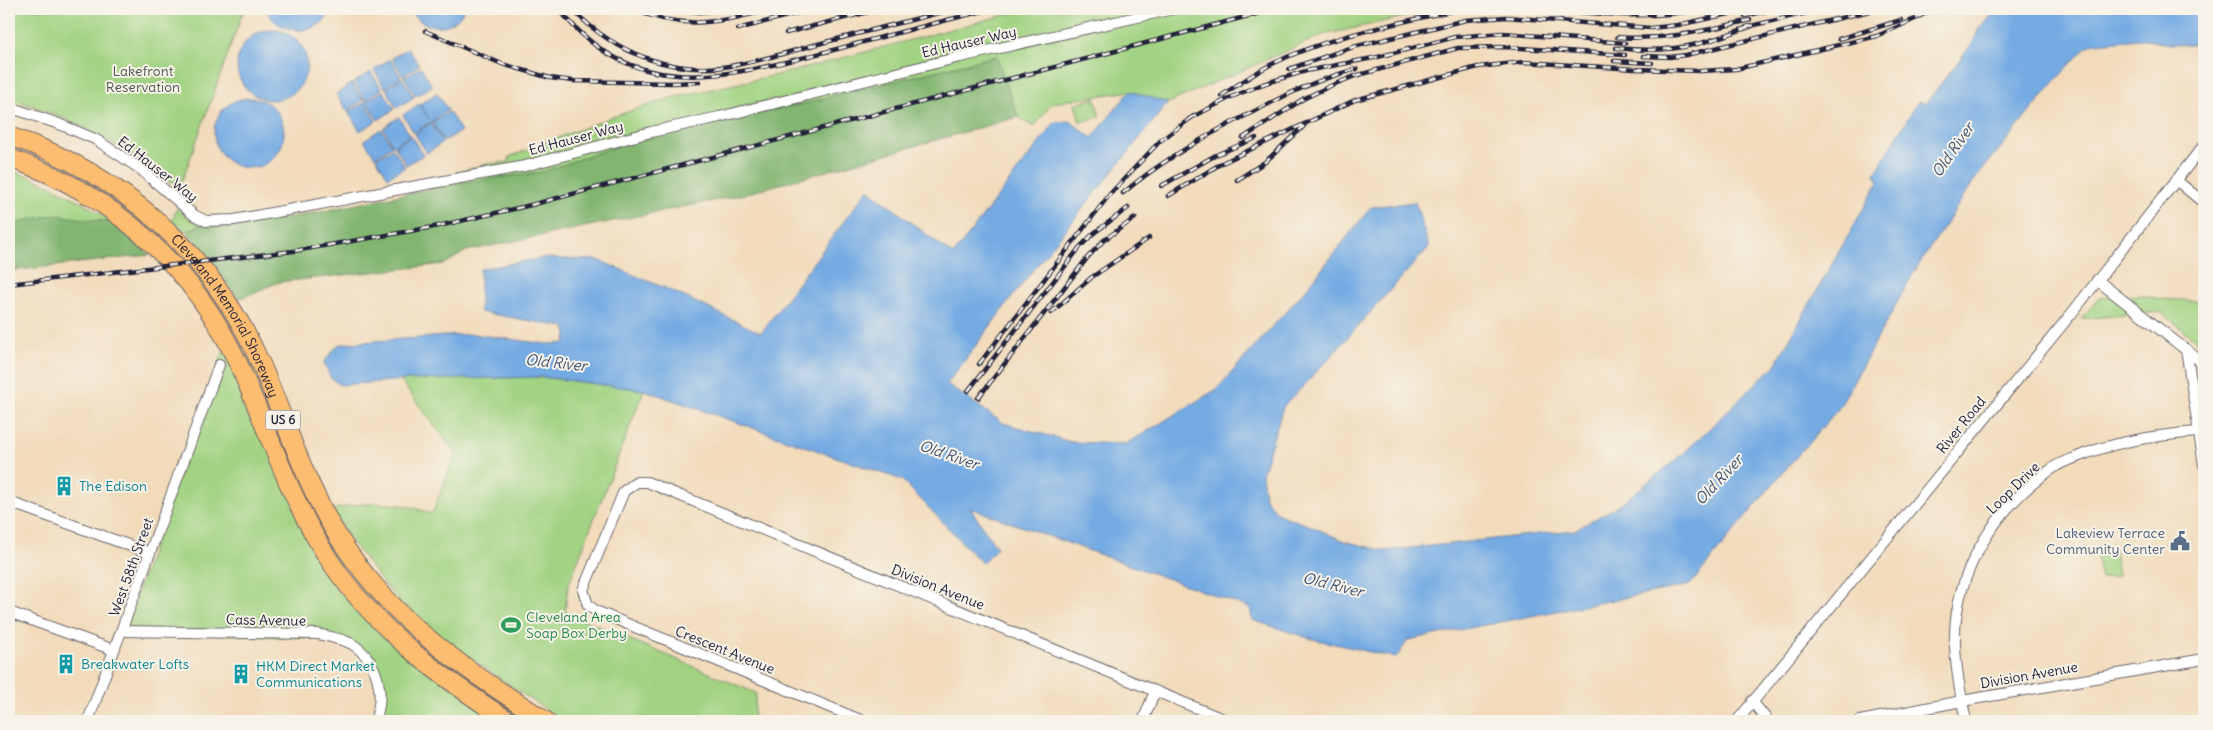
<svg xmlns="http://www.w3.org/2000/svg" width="2213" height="730" viewBox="0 0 2213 730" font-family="Delius,sans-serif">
<rect width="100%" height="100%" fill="#f7f3e8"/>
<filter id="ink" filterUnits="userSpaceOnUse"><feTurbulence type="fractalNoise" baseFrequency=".02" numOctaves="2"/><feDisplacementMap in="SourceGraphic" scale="10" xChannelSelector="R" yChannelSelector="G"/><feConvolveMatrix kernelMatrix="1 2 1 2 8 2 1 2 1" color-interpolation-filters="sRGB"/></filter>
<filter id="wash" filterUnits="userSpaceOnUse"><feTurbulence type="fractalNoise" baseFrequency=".0096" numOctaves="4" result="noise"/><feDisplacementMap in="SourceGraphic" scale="20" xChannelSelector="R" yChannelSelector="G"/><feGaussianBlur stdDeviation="1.12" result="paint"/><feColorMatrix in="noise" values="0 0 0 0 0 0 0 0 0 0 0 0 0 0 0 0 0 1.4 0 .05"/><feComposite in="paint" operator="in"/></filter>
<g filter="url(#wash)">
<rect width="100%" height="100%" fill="#f1dbbb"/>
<g fill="#a2d382" stroke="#627a5e">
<path d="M 9,9 L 244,9 L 182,181 L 169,182 C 120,144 68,115 9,99 Z"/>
<polygon points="1027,9 1441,9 1323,35 1168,103 1130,91 1052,103 1034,127 1018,117 996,56 806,103 623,144 542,172 493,178 207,239 187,232 172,221 177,208 188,218 201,224 227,227 314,214 457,183 454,173 487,164 509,162 509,157 609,118 667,99 794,71"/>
<polygon points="1095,98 1100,117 1080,122 1075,104"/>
<path d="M 9,170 C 47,181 82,201 114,223 L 97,220 L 9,271 Z"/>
<polygon points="2139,295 2162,299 2204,301 2204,347 2161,312 2081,319 2099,298"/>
<polygon points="227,341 258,410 355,594 509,721 375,721 380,690 362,652 340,639 123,631"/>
<path d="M 542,377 L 644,390 L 568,586 L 565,612 L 756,693 L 753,721 L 563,721 L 440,638 L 402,604 L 384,584 L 353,544 L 332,510 C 357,503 385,501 410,507 C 417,508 425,512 432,514 L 456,454 L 400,380 Z"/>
<polygon points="2113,546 2118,576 2101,579 2095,549"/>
</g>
<g fill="#81b570" stroke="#526c56">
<polygon points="996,56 1018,117 741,195 466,251 445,264 279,282 239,299 187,232 201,224 227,227 314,213 457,183 542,172 623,144 806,103"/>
<polygon points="55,215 114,223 139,242 149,255 9,271 9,226 31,219"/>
</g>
<g fill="#74abe3" stroke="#4b668f">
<path d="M 266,9 L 331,9 C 321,38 277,36 266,9 Z"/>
<path d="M 409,9 L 464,9 C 453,34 421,30 409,9 Z"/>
<polygon points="1998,9 2204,9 2204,44 2170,44 2140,39 2095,43 2086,47 2056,80 1976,178 1914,272 1839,408 1778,478 1690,585 1408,640 1396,658 1309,638 1252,620 1250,608 970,508 997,548 982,563 902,480 644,390 542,377 406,380 340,385 330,377 324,362 338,345 348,343 473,334 546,344 565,343 567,334 565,327 480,312 480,269 542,258 598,260 672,291 761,333 868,189 953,255 1055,122 1070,121 1092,138 1130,91 1168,103 1025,280 947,384 1003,423 1071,442 1126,444 1217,389 1306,289 1371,207 1415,202 1429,247 1312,377 1283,407 1262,474 1265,498 1278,514 1313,527 1344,541 1385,551 1575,530 1618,506 1681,456 1775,365 1879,181 1875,174 1918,101 1926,103 1974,41 1979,28"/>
<circle cx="272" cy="65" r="35"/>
<polygon points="408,48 419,65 403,76 392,58"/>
<polygon points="390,59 401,77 385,88 374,70"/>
<polygon points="421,67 432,86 416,96 404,77"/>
<polygon points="371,72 382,89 365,100 354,82"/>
<polygon points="402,78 414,97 397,108 386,89"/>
<polygon points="352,83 363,100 347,111 336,94"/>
<polygon points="383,91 395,109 378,120 366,101"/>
<polygon points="437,93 448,110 414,133 403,115 419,104 429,119 420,104"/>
<circle cx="249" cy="133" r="35"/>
<polygon points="365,102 376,121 360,131 348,112"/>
<polygon points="449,112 461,131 444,141 432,122"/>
<polygon points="399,117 410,135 393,146 383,128"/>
<polygon points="431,123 443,142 427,153 415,134"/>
<polygon points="381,129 392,146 375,157 364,140"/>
<polygon points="411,136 423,155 406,165 395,146"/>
<polygon points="393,148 405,167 388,177 376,158"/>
</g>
</g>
<g filter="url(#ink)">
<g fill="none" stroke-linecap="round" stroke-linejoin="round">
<defs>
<g id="minor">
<polyline points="9,107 59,124 95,139 139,168 194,215 206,221 234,220 525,166 651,132 719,117 960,57 1173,9"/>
<polyline points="2176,180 2204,203"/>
<polyline points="2097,280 2204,364"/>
<polyline points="2186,349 2204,465"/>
<polyline points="9,502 150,553"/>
<polyline points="9,612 114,650"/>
<path d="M 123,631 L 318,634 C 329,637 341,638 352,644 C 379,661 385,694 375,721"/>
<polyline points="1752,701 1768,721"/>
<polyline points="88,721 219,365"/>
<polyline points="863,721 596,611 588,605 583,590 624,491 637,482 647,482 1228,721"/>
<polyline points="1143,721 1155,691"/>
<polyline points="1737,721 2072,313 2204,145"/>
<polyline points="1860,721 1962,701 2204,659"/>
<path d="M 1966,721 C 1961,697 1956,671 1955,646 C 1952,573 1996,506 2056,466 C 2062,462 2070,460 2077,457 C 2116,441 2156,435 2198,432"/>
</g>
<g id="motorway">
<path id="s1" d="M 9,136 C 122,173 213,255 261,364 C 288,426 307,491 345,547 C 399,627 467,670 546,721"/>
<path d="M 9,158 C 110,192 193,266 238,363 C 269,431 290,502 332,564 C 378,631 442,678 509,721"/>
</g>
</defs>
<use href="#minor" stroke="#6a6368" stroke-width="12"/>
<use href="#motorway" stroke="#6a6368" stroke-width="20"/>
<use href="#minor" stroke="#fff" stroke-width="10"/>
<use href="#motorway" stroke="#fcbd6f" stroke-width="18"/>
<defs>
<g id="rail">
<path d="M 559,9 C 635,106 731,76 833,50 C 886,36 938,22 991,9"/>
<path d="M 572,9 C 616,55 677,78 741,64 C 765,59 790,52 814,45 C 861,33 907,21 954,9"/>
<path d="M 634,9 C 682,32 725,21 773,9"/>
<polyline points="671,9 700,12 729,9"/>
<path d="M 1543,9 C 1596,13 1648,21 1700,9"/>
<polyline points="1745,16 1774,9"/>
<polyline points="1746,27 1824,9"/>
<polyline points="738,29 814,9"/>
<polyline points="425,31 502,64 550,78 573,81 671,83 700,82"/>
<polyline points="786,33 880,9"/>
<path d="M 1617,37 C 1666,41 1703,31 1750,20"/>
<polyline points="1839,39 1901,20"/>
<path d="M 1616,48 C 1643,51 1670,51 1697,44 C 1715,40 1734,32 1752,26"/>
<polyline points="1643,56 1670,57 1686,55 1878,9"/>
<polyline points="1614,61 1652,63"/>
<polyline points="1289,69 1353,47 1466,20 1506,17 1651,28 1678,25 1752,9"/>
<path d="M 1221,96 C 1237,85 1253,74 1270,65 C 1328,36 1396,24 1459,9"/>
<polyline points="1189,119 1229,98 1263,84 1306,71 1378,57 1455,37 1503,33 1625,43"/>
<polyline points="1243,138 1303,99 1330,86 1355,76 1458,48 1505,47 1625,55"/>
<polyline points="1237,180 1265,162 1304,126"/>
<polyline points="1161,186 1216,155 1256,138"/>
<path d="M 1123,193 C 1160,162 1201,138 1245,116 C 1281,97 1317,79 1357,69"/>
<polyline points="1168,196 1222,163 1355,100 1478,67 1524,62 1635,69 1701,71 1736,69 1877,36 1915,19 1932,9"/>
<polyline points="9,284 294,251 434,227 531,205 1275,9"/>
<polyline points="1051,313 1092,277 1149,238"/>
<polyline points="979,364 1110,194 1160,141 1195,115"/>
<polyline points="968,391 1080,247 1094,233 1128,208"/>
<polyline points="978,398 1088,257 1104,240 1135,218"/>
</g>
</defs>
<use href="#rail" stroke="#22223b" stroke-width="4.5"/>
<use href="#rail" stroke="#f7f3e8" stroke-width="2.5" stroke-dasharray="8" stroke-linecap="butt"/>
</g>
</g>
<defs>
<symbol id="building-bare" viewBox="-9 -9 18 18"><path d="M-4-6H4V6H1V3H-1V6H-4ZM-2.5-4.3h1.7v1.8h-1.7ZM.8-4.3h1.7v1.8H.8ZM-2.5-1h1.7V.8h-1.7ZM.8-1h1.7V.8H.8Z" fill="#0f9aa8" stroke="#f7f3e8" stroke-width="2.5" paint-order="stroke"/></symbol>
<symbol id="civic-bare" viewBox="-9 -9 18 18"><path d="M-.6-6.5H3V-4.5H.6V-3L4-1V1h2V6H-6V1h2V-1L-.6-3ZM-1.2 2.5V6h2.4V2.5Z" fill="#5c6f8a" stroke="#f7f3e8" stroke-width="2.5" paint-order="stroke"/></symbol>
<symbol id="stadium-bare" viewBox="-9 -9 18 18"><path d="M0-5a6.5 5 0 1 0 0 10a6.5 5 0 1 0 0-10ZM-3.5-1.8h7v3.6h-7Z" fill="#2e9e5b" stroke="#f7f3e8" stroke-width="2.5" paint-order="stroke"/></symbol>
</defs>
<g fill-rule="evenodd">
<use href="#building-bare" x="50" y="472" width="28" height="28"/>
<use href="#civic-bare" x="2166" y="527" width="28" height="28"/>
<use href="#stadium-bare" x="497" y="611" width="28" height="28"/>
<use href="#building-bare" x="52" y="650" width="28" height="28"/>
<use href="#building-bare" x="227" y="660" width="28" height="28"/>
</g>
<g text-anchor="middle" stroke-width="4" stroke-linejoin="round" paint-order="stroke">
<rect fill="#f7f3e8" stroke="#62616f" stroke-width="1" x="265.5" y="410.5" width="35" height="19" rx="4"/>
<g font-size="12" font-weight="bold" fill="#22223b">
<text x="283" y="424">US 6</text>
</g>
<g font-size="14" fill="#22223b" stroke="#f7f3e8">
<text transform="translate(969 42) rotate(-13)" y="5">Ed Hauser Way</text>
<text transform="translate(576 138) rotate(-15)" y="5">Ed Hauser Way</text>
<text transform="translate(158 169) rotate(38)" y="5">Ed Hauser Way</text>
<text dy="5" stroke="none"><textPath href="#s1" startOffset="290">Cleveland Memorial Shoreway</textPath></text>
<text transform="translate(1961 425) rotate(-51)" y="5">River Road</text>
<text transform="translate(2013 488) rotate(-44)" y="5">Loop Drive</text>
<text transform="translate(131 567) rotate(-70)" y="5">West 58th Street</text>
<text transform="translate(938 587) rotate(22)" y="5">Division Avenue</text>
<text transform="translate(266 620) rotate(1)" y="5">Cass Avenue</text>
<text transform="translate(725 650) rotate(22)" y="5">Crescent Avenue</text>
<text transform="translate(2029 675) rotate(-10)" y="5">Division Avenue</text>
</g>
<g font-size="14" fill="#485750" stroke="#f7f3e8">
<text x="143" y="76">Lakefront<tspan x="143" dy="16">Reservation</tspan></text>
</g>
<g font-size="14" fill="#0d838f" stroke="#f7f3e8" text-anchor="start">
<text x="79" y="491">The Edison</text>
<text x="81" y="669">Breakwater Lofts</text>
<text x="256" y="671">HKM Direct Market<tspan x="256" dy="16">Communications</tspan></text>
</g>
<g font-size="14" fill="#4e5e75" stroke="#f7f3e8" text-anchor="end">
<text x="2165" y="538">Lakeview Terrace<tspan x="2165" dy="16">Community Center</tspan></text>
</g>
<g font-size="14" fill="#27864d" stroke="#f7f3e8" text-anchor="start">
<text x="526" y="622">Cleveland Area<tspan x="526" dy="16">Soap Box Derby</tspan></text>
</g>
<g font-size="15" font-style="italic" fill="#3f5276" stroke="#f7f3e8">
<text transform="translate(1953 150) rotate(-55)" y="5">Old River</text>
<text transform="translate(556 363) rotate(6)" y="5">Old River</text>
<text transform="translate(949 455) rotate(19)" y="5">Old River</text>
<text transform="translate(1719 480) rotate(-47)" y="5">Old River</text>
<text transform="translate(1333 585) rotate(14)" y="5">Old River</text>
</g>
</g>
<rect width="2213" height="730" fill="none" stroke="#f7f3e8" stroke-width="30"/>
</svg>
